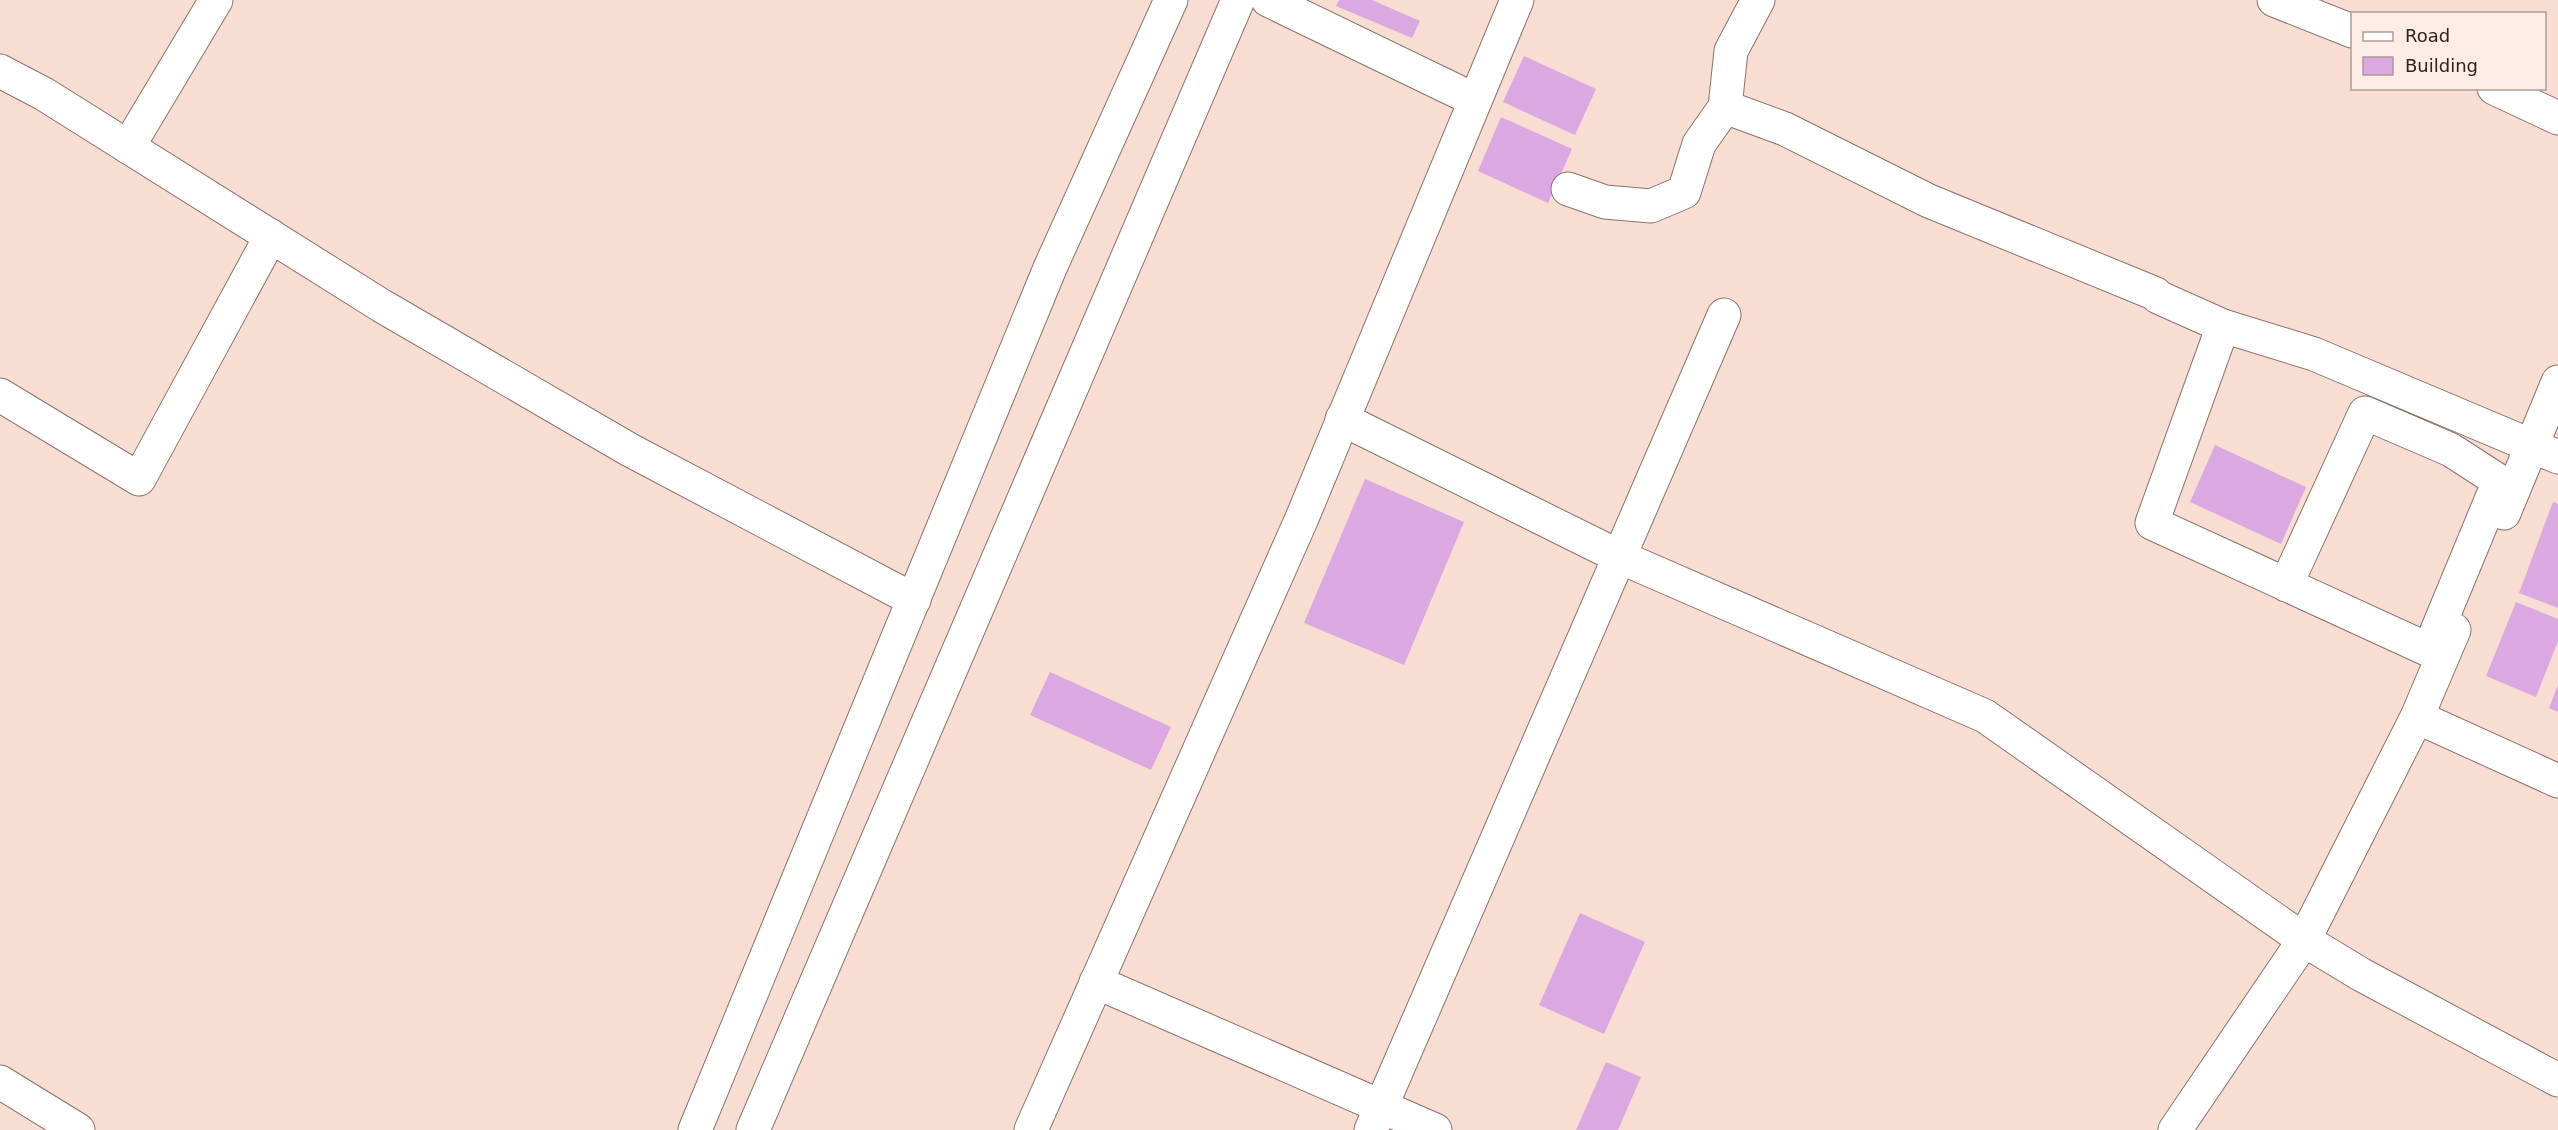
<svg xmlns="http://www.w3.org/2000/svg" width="2558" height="1130" viewBox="0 0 2558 1130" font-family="'DejaVu Sans',sans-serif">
<rect width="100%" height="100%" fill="#f8ddd3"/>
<g fill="#dba8e1">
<polygon points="1339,0 1372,0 1420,21 1412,38 1336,6"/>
<polygon points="1524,56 1596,89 1575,135 1503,102"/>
<polygon points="1501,117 1572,149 1548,203 1478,171"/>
<polygon points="2215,445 2306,487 2281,544 2190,502"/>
<polygon points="1365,479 1464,522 1404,665 1304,623"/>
<polygon points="2553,502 2558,504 2558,608 2519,593"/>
<polygon points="2516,602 2558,619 2558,641 2536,697 2486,676"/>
<polygon points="1050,672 1171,727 1151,770 1030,715"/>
<polygon points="2558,685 2558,712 2549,708"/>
<polygon points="1580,913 1645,942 1604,1034 1539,1005"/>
<polygon points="1606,1062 1641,1077 1618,1130 1576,1130"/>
</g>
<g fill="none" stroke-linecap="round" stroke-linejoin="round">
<defs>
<g id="street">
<polyline points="1268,0 1475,100"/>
<polyline points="2274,0 2352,31"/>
<polyline points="0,71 44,94 382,306 630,450 914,600"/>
<polyline points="2494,88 2558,118"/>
<polyline points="1725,107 1785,129 1929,201 2156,294 2158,297 2223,326"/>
<polyline points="128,147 216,0"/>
<polyline points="1568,189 1605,202 1651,206 1684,192 1699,144 1725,107 1731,51 1758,0"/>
<polyline points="0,395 139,479 271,236"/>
<polyline points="1342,419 1620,557 1985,716 2304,940 2175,1130"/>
<polyline points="2504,513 2558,382"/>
<polyline points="2286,585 2365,413 2451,450 2499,481 2429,650 2152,523 2223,326 2314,354 2558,457"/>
<polyline points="2454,630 2417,717 2558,781"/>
<polyline points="2417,717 2304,940 2362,975 2558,1080"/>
<polyline points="1096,982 1435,1130"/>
<polyline points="0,1082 78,1130"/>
<polyline points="1031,1130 1302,518 1517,0"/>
<polyline points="1371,1130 1724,315"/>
</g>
<g id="secondary">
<polyline points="695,1130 1050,268 1171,0"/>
<polyline points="753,1130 1238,0"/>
</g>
</defs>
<use href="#street" stroke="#8a7369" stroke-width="35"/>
<use href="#secondary" stroke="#8a7369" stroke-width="35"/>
<use href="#street" stroke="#fff" stroke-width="33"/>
<use href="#secondary" stroke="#fff" stroke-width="33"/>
</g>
<rect x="2351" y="12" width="195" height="78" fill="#feede7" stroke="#aa9c97" stroke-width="1.5"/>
<rect x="2363" y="32" width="30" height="9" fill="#ffffff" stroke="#aa9c97" stroke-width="1.5"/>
<text x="2405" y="42" font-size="18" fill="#2d231f">Road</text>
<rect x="2363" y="57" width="30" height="18" fill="#dba8e1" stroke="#aa9c97" stroke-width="1.5"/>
<text x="2405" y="72" font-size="18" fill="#2d231f">Building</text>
</svg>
